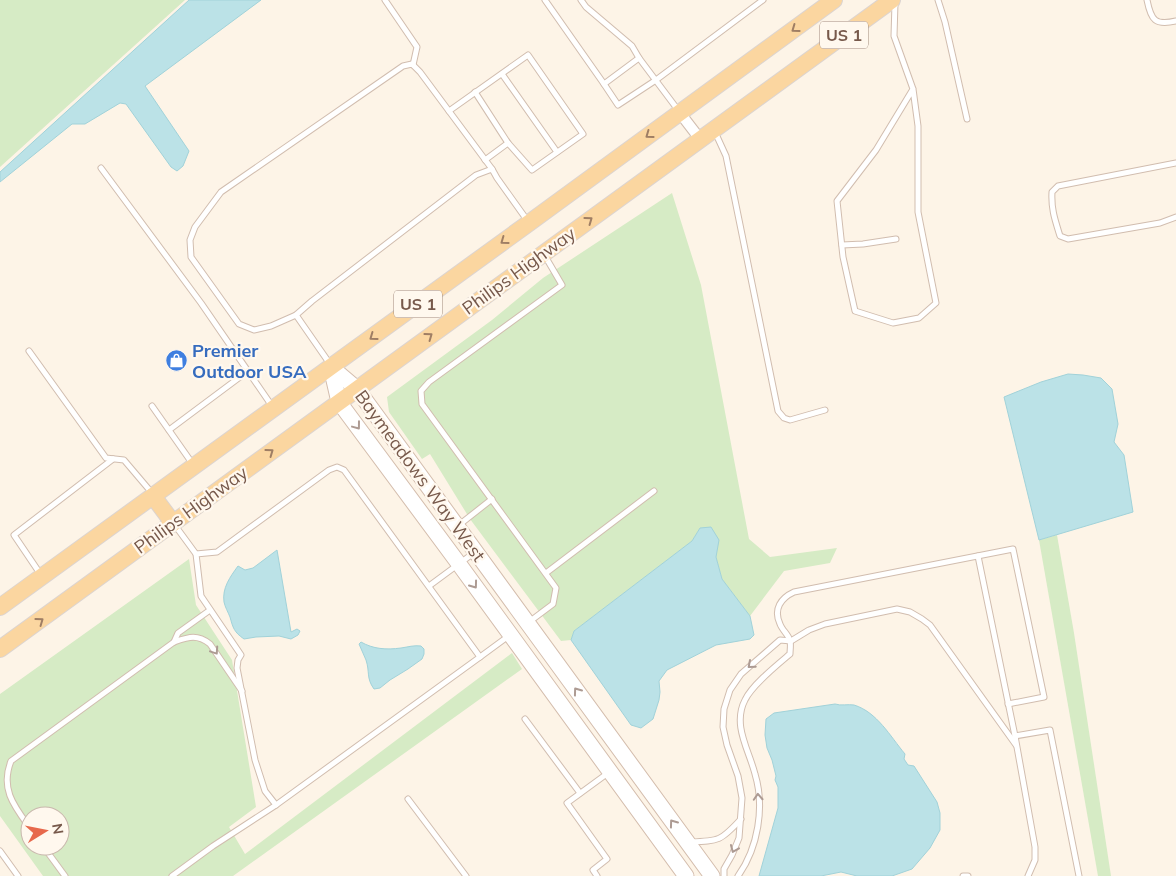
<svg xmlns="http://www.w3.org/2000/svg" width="1176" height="876" viewBox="0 0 1176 876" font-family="Mulish,sans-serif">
<rect width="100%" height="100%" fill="#fdf4e7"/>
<g fill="#d6ebc5" fill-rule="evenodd">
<polygon points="0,0 185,0 0,167"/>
<polygon points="672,193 701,285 749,539 770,557 837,548 830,563 784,571 750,616 722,579 716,557 700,528 692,541 574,631 571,640 561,641 470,519 430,454 422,459 389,412 387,397 492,320 543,278"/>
<polygon points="1057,535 1074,633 1111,876 1098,876 1039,540"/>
<path d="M 189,559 L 196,605 L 232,660 L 256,807 L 229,827 L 245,854 L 512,653 L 522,669 L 233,876 L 43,876 L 0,816 L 0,694 ZM 30,816 L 60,816 L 60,846 L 30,846 Z"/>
</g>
<g fill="#bbe2e7" stroke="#a1d2d9">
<polygon points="189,0 261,0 145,86 189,151 183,166 177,171 171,167 126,104 120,103 85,124 72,124 0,182 0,172"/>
<polygon points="1068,374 1083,375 1101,378 1112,389 1118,424 1114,442 1124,455 1133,512 1039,540 1004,397 1041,382"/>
<polygon points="711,527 719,540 716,557 722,579 750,616 754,635 750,639 716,645 667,670 659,681 660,692 659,700 653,719 641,728 631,725 571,640 574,631 692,541 700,528"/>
<path d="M 277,550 L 291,632 L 297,629 L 300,631 L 298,635 L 291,639 L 279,636 L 256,637 L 244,639 C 234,632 233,628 230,617 C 228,612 225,607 224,602 C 222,588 230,577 238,566 L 245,570 L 253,568 Z"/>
<path d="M 361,642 C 373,649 386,650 401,648 C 408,647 414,645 421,646 L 424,649 L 424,654 L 422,659 L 408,669 L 390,680 L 380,688 L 374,689 C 366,678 370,672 366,660 C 364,655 361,649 359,644 Z"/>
<path d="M 835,704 C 841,706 848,704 854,705 C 877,712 890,736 905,754 L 904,759 L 908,765 L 914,766 L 937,802 L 940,813 L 940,830 L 930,848 L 912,869 L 892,876 L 857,876 L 841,872 L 821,876 L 759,876 L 778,808 L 778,787 L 775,780 L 776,776 L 772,760 L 767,748 L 765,735 L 766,719 L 774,713 Z"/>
</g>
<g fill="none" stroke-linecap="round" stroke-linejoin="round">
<defs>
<g id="lane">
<polyline points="385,0 417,47 413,65"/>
<polyline points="545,0 604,84 639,58 678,110"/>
<polyline points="581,0 586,7 632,46 639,58"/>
<polyline points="938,0 945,22 967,119"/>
<path d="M 1147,0 C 1151,20 1155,26 1176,21"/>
<polyline points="895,3 894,36 913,89 918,126 918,212 936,303 919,318 893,323 855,311 843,257 837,201 876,150 913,89"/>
<polyline points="502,74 557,152"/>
<polyline points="604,84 618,105 656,80 763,0"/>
<polyline points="475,92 508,143"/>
<polyline points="449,111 528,55 583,134 532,170 508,143 485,160"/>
<polyline points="715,132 726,156 778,411 784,418 790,420 825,410"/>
<path d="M 1176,163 L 1058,186 L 1052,192 C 1051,209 1055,220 1060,236 L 1068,239 L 1160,223 L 1176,217"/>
<polyline points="101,168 201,303 272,406"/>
<polyline points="842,245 863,244 896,239"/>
<polyline points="296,315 271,326 254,330 239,324 191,257 190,240 195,227 221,192 403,66 412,64 420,72 492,169"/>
<polyline points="29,351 106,458 124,460 152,493"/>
<polyline points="330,364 296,315 312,301 476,175 492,169 497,178 527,220"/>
<polyline points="152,406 192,463"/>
<polyline points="169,430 248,371"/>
<polyline points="174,524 196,554 201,596 241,655 238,660 237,668 255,760 265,791 276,805"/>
<polyline points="459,525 492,499"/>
<polyline points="978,556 1015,736 1035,847 1035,860 1028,876"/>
<polyline points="546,573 654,491"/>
<polyline points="41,575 14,535 113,459"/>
<polyline points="429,586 475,552"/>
<polyline points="529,622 553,604 556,588 422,404 421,391 429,382 562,285 545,256"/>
<polyline points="174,642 178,633 210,610"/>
<polyline points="480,657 510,635"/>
<polyline points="525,719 580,793"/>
<polyline points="1015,736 1050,730 1079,876"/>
<polyline points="408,799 466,876"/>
<path d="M 30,828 C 14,806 0,789 11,761 L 174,642 C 189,637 197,634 210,644 L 242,691"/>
<path d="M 690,842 C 719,841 721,841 741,819"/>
<polyline points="43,846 65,876"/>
<polyline points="0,851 18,876"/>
<polyline points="172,876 213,846 276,805 480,657 344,470 337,467 329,470 217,552 196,554"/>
<polyline points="597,876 593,870 607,859 567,803 608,773"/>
<polyline points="724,876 724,869 732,855 739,838 742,798 738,776 727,745 723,727 724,709 730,690 741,674 780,640 791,641 809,630 825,624 897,609 910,612 922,619 930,625 1016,745"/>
<path d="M 738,876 C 758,848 765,807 755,774 C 749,750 732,725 745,700 C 752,685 777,665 790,654 C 790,650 791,645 790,641 C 789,635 782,630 780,624 C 773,609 781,598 794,592 L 1013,549 L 1044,697 L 1008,704"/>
<polyline points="963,876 968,876"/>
</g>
<polyline id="street" points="680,113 700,139"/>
<g id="secondary">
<polyline points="331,367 357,389 712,876"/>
<polyline points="331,367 339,402 459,564 686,876"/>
</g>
<g id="primary">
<polyline points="153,496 173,523"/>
<polyline points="0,607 529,223 834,0"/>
<polyline points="0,649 892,0"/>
</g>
</defs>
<use href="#lane" stroke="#d1bdaf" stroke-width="7"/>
<use href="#street" stroke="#d1bdaf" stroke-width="12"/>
<use href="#secondary" stroke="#d4bdad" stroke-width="17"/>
<use href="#primary" stroke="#dcd4d0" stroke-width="18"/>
<use href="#lane" stroke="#fff" stroke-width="5"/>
<use href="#street" stroke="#fff" stroke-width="10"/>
<use href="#secondary" stroke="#fff" stroke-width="15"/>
<use href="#primary" stroke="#fbd6a0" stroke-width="16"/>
</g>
<defs><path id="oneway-chevron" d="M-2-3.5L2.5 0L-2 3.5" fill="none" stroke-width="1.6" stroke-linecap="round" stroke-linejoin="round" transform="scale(1.25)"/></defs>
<g stroke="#9f7e64">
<use href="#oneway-chevron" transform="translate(795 29) rotate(144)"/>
<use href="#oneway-chevron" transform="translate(649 135) rotate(144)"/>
<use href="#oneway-chevron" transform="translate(589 220) rotate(-36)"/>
<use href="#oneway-chevron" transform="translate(504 241) rotate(144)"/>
<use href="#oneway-chevron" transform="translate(429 336) rotate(-36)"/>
<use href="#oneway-chevron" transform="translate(373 337) rotate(144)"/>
<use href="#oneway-chevron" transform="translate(270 452) rotate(-36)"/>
<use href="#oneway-chevron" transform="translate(40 621) rotate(-36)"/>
</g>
<g stroke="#ad9b93">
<use href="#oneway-chevron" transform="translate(357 426) rotate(53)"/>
<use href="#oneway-chevron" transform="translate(474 585) rotate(54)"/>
<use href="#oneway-chevron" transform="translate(215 651) rotate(56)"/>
<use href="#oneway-chevron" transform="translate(751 665) rotate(139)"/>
<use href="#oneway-chevron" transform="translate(577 691) rotate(-126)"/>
<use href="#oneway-chevron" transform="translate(758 797) rotate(-93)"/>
<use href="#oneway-chevron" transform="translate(673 823) rotate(-126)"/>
<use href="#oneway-chevron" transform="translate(734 849) rotate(113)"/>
</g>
<defs>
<symbol id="shop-disc" viewBox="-11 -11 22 22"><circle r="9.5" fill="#3f7fe0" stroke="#fff8ee"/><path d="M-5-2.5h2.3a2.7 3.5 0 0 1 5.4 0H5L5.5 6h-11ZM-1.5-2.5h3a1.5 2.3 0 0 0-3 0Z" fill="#fff"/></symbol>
</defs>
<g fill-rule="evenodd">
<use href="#shop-disc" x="164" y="348" width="25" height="25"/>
</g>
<g text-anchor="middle" stroke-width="4.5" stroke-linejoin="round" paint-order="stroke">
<g fill="#fff8ee" stroke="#a0897c" stroke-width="1">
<rect x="820" y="21.5" width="48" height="27" rx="4"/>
<rect x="394" y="290.5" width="48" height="27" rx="4"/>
</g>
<g font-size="16" font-weight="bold" fill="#77594b">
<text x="844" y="41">US 1</text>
<text x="418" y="310">US 1</text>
</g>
<g font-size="18" fill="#77594b" stroke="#fff8ee">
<text transform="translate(519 271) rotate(-36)" y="6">Philips Highway</text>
<text transform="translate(420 476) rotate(54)" y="6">Baymeadows Way West</text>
<text transform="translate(191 510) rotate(-36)" y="6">Philips Highway</text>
</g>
<g font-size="18" font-weight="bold" fill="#366cbe" stroke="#fff8ee" text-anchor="start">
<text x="192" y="357">Premier<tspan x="192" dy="21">Outdoor USA</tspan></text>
</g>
</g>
<g transform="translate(45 831) rotate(80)"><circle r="24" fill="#fff8ee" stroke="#c9b8ad"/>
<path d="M0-4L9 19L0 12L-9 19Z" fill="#e7694c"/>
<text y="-8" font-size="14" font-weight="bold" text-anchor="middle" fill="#77594b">N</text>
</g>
</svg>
